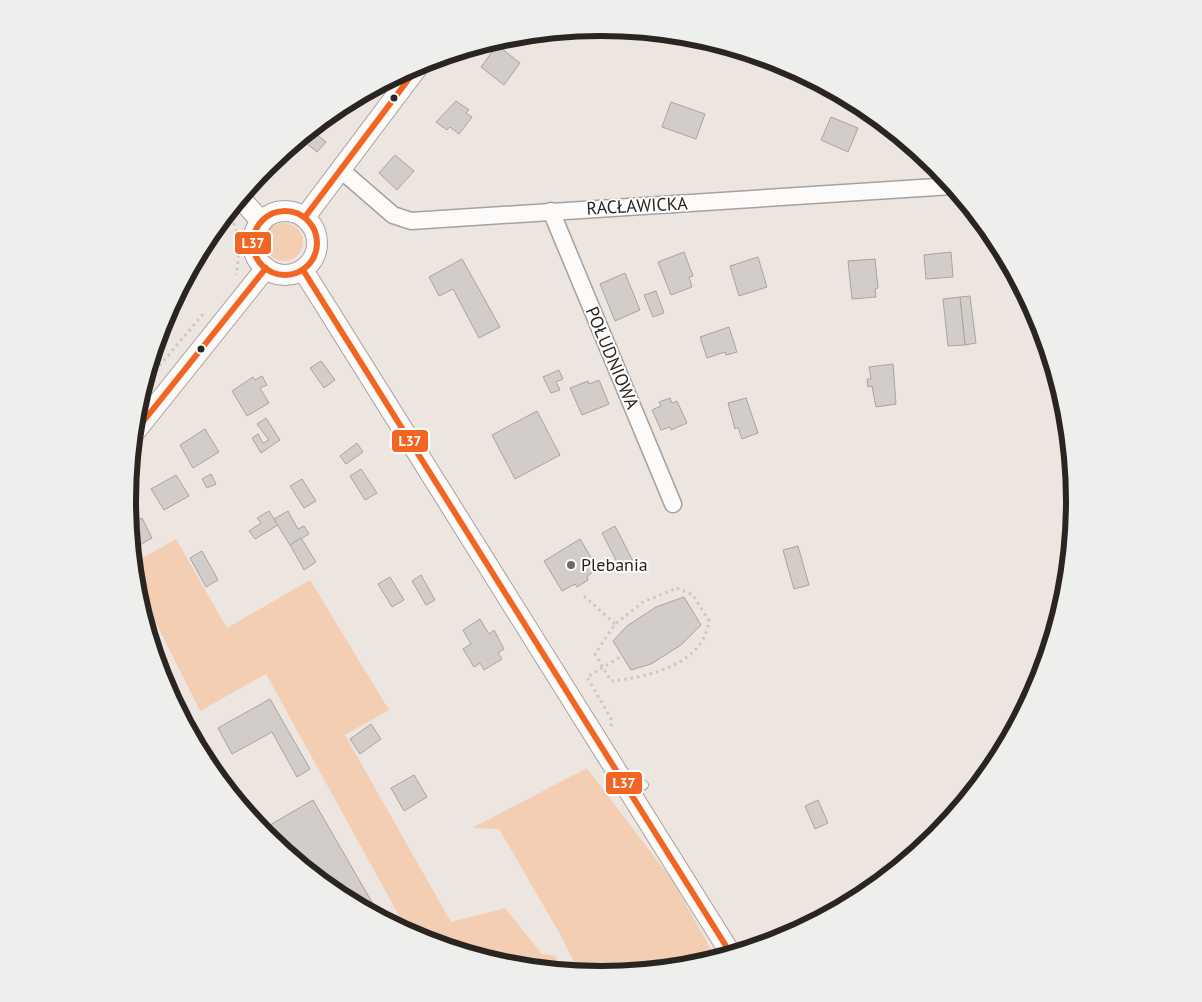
<svg xmlns="http://www.w3.org/2000/svg" width="1202" height="1002" viewBox="0 0 1202 1002" font-family="'PT Sans',sans-serif">
<rect width="100%" height="100%" fill="#ede6e0"/>
<g fill="#f4ceb2">
<circle cx="284" cy="242" r="19"/>
<polygon points="176,539 227,628 310,580 389,710 345,735 451,922 505,908 542,954 555,956 562,971 508,965 420,938 408,932 266,674 200,711 135,581 134,563"/>
<polygon points="188,718 229,790 207,764 184,720"/>
<path d="M 587,768 L 672,880 L 716,958 C 676,971 621,977 579,972 L 560,934 L 499,829 L 472,828 Z"/>
</g>
<g fill="#d3cdc9" stroke="#a9a4a0">
<polygon points="497,45 520,63 504,85 481,67"/>
<polygon points="456,101 469,110 466,113 472,117 459,134 450,127 447,130 436,122"/>
<polygon points="671,102 705,114 696,139 662,127"/>
<polygon points="831,117 858,128 848,152 821,140"/>
<polygon points="311,130 326,142 317,152 300,138"/>
<polygon points="891,130 911,146 889,136"/>
<polygon points="395,155 414,171 397,190 379,173"/>
<polygon points="684,252 693,276 689,277 692,287 671,295 658,262"/>
<polygon points="951,252 953,277 926,279 924,255"/>
<polygon points="758,257 767,287 739,296 730,266"/>
<polygon points="462,259 500,327 479,338 453,289 439,296 429,277"/>
<polygon points="875,259 878,288 875,289 876,297 852,299 848,261"/>
<polygon points="625,273 640,310 615,321 600,284"/>
<polygon points="656,291 664,313 653,317 644,295"/>
<polygon points="970,296 976,343 965,345 960,297"/>
<polygon points="960,297 965,345 948,346 943,299"/>
<polygon points="729,327 737,352 726,355 725,352 707,358 700,337"/>
<polygon points="321,361 335,380 324,388 310,368"/>
<polygon points="893,364 896,404 876,407 872,386 868,387 867,379 871,379 869,367"/>
<polygon points="559,370 563,379 556,382 560,390 551,393 543,377"/>
<polygon points="262,376 267,385 260,388 269,403 247,416 232,391 253,377 255,380"/>
<polygon points="599,380 609,404 582,415 570,388 588,381 589,384"/>
<polygon points="670,398 672,403 677,401 687,423 671,430 670,427 661,430 652,410 661,406 659,402"/>
<polygon points="746,398 758,433 742,439 738,427 735,429 728,403"/>
<polygon points="537,411 560,455 515,479 492,435"/>
<polygon points="266,418 280,440 261,453 252,438 258,434 263,443 269,440 257,424"/>
<polygon points="205,429 219,452 193,468 180,445"/>
<polygon points="357,443 363,452 346,464 340,456"/>
<polygon points="361,469 377,493 365,500 350,476"/>
<polygon points="211,474 216,484 207,488 202,479"/>
<polygon points="176,475 189,496 164,510 151,489"/>
<polygon points="302,479 316,501 304,508 290,486"/>
<polygon points="269,511 278,525 255,539 249,531 261,523 257,518"/>
<polygon points="288,511 298,529 304,526 309,534 290,545 274,519"/>
<polygon points="132,512 138,520 142,518 152,538 138,546 131,532 129,514"/>
<polygon points="615,526 633,561 620,568 602,533"/>
<polygon points="301,538 316,562 304,570 290,545"/>
<polygon points="580,539 598,569 587,576 588,580 577,587 575,584 562,591 544,561"/>
<polygon points="798,546 809,585 794,589 783,550"/>
<polygon points="202,551 218,580 206,587 190,558"/>
<polygon points="421,575 435,600 426,605 412,581"/>
<polygon points="390,577 404,600 392,607 378,584"/>
<polygon points="684,597 701,625 681,645 651,664 631,670 613,641 627,626 656,607"/>
<polygon points="480,619 489,634 494,630 504,649 498,653 502,659 484,670 480,663 474,667 463,649 471,644 463,630"/>
<polygon points="270,699 310,769 297,777 272,732 232,754 218,728"/>
<polygon points="371,724 381,739 360,754 350,739"/>
<polygon points="414,775 427,797 404,811 391,788"/>
<polygon points="313,800 373,904 364,909 338,895 285,851 270,825"/>
<polygon points="818,800 828,823 815,829 805,806"/>
</g>
<g fill="none" stroke-linecap="round" stroke-linejoin="round">
<defs>
<polyline id="service" points="631,792 644,785"/>
<g id="minor">
<polyline points="341,170 393,215 411,221 952,186"/>
<polyline points="551,211 673,504"/>
</g>
<g id="tertiary">
<polyline points="240,198 262,222"/>
<circle cx="285" cy="243" r="32"/>
<polyline points="305,217 420,64"/>
<polyline points="303,270 731,954"/>
<polyline points="134,433 266,268"/>
</g>
</defs>
<use href="#service" stroke="#a7a19d" stroke-width="10"/>
<use href="#minor" stroke="#a7a19d" stroke-width="19"/>
<use href="#tertiary" stroke="#a7a19d" stroke-width="22"/>
<g stroke="#cac7c5" stroke-width="3" stroke-dasharray="2.5 4" stroke-linecap="butt">
<path d="M 231,217 C 240,235 240,255 236,275"/>
<polyline points="153,377 160,365 204,313"/>
<path d="M 677,588 L 693,595 L 709,621 C 703,665 648,677 611,681 L 595,654 L 615,624 L 643,602 Z"/>
<polyline points="584,596 615,624"/>
<polyline points="611,726 612,720 587,677 622,656"/>
</g>
<use href="#service" stroke="#fcfbfa" stroke-width="8"/>
<use href="#minor" stroke="#fcfbfa" stroke-width="16"/>
<use href="#tertiary" stroke="#fcfbfa" stroke-width="20"/>
<defs>
<g id="bus-1">
<circle cx="285" cy="243" r="32"/>
<polyline points="305,217 420,64"/>
<polyline points="303,270 731,954"/>
<polyline points="134,433 266,268"/>
</g>
</defs>
<use href="#bus-1" stroke="#fff" stroke-width="10"/>
<use href="#bus-1" stroke="#f26522" stroke-width="6"/>
</g>
<g fill="#2a2521" stroke="#fff" stroke-width="2">
<circle cx="394" cy="98" r="4.5"/>
<circle cx="201" cy="349" r="4.5"/>
</g>
<circle fill="#6e6964" stroke="#fff" stroke-width="2" cx="571" cy="565" r="5"/>
<g text-anchor="middle" stroke-width="4" stroke-linejoin="round" paint-order="stroke">
<g font-size="18" fill="#2a2521" stroke="#fff">
<text transform="translate(637 206) rotate(-3)" y="6">RACŁAWICKA</text>
<text transform="translate(612 358) rotate(67)" y="6">POŁUDNIOWA</text>
</g>
<g font-size="18" fill="#2a2521" stroke="#fff" text-anchor="start">
<text x="581" y="571">Plebania</text>
</g>
</g>
<path d="M0 0H1202V1002H0ZM136 501a465 465 0 1 1 930 0a465 465 0 1 1-930 0Z" fill="#eeeeed" fill-rule="evenodd"/>
<path fill="none" stroke="#2a2521" stroke-width="6" d="M136 501a465 465 0 1 1 930 0a465 465 0 1 1-930 0Z"/>
<g stroke="#fff" stroke-width="2">
<rect x="234" y="231" width="38" height="24" rx="5" fill="#f26522"/>
<rect x="391" y="429" width="38" height="24" rx="5" fill="#f26522"/>
<rect x="605" y="771" width="38" height="24" rx="5" fill="#f26522"/>
</g>
<g font-size="14" text-anchor="middle" font-weight="bold" fill="#fff">
<text x="253" y="248">L37</text>
<text x="410" y="446">L37</text>
<text x="624" y="788">L37</text>
</g>
</svg>
